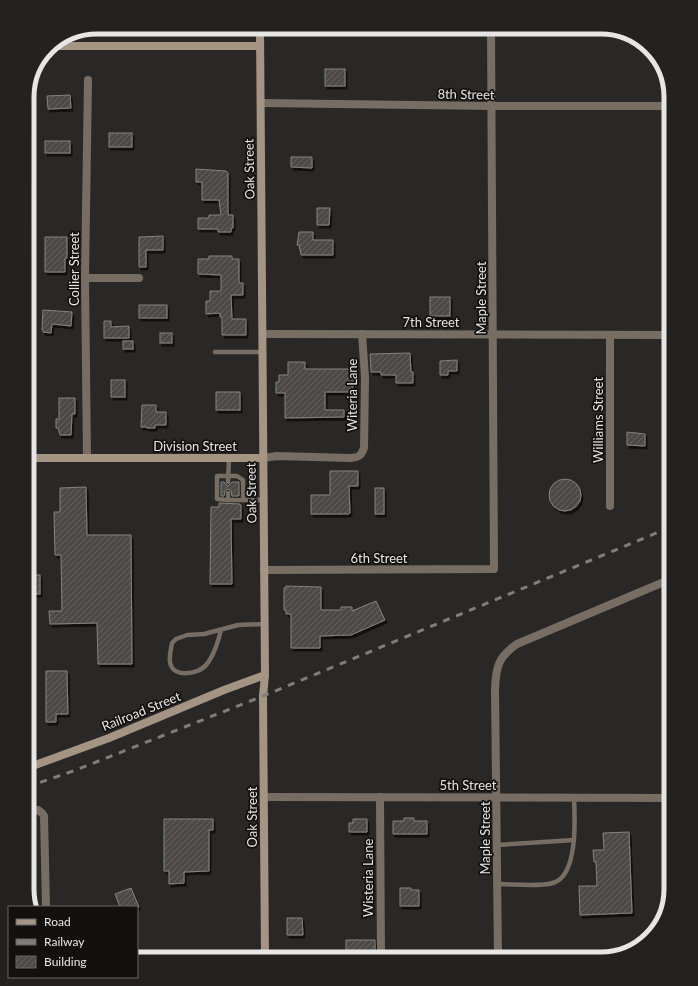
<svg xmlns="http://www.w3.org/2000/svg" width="698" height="986" viewBox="0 0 698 986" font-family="Lato,sans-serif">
<defs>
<pattern id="building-hatch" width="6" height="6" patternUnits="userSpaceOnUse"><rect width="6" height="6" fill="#4d4a47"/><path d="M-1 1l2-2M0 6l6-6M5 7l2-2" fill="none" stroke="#676461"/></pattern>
<filter id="shadow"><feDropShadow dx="2" dy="3" stdDeviation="0" flood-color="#0009"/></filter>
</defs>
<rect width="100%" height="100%" fill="#2a2826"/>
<g fill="url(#building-hatch)" stroke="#85827f" filter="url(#shadow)">
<rect x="325" y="69" width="20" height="17"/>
<polygon points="70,95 71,108 48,109 47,96"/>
<rect x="109" y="133" width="23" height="14"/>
<rect x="45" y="141" width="25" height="12"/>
<polygon points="291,157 312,157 312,168 291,167"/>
<polygon points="196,169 226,171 228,173 228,213 229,215 233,215 233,228 231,228 231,232 218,232 218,229 198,229 198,218 209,218 209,215 221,215 219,200 202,200 202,182 196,182"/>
<polygon points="317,208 330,208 329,225 317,225"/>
<polygon points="299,232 313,232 313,240 333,240 333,255 301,255 299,245 297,245"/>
<polygon points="163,236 163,250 146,250 146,267 139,267 139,237"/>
<polygon points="45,237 67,237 67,258 65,258 65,272 45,272"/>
<polygon points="209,256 232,256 232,259 239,259 239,283 243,283 243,295 231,295 232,319 246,319 246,335 222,335 222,317 220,317 220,313 206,314 206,301 210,301 210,291 221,291 221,275 198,274 198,259 209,259"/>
<rect x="430" y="297" width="20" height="19"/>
<rect x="139" y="305" width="28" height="13"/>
<polygon points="43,310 72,312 71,326 52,324 51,333 43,332 43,330 42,330"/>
<polygon points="104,321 111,321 111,327 129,326 129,338 104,338"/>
<rect x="160" y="333" width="12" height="10"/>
<rect x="123" y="341" width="10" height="8"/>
<polygon points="410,353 411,372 413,372 413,383 396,383 396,375 381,375 381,372 371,372 370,354"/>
<polygon points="457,360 457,371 448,371 448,375 440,375 440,361"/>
<polygon points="288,362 305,362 305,369 353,369 353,392 325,392 325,410 344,410 344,417 285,418 285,393 276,393 276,382 279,382 279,375 288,375"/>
<rect x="111" y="380" width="14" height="17"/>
<rect x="216" y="392" width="24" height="18"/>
<polygon points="59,398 75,398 75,414 72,414 71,435 60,435 58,428 56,428 56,419 59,419"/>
<polygon points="142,405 156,405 156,412 166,412 166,425 155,425 155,428 147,428 147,427 141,427"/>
<polygon points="627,432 645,434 645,446 627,445"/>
<polygon points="330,471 358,471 358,486 349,486 350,513 348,514 311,514 311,495 330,495"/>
<circle cx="565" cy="495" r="16"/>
<polygon points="221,482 224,482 226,485 228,486 232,482 239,482 239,496 232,496 231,491 228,489 225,491 224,496 221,496"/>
<polygon points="86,487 87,535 131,535 132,664 98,664 97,623 50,624 49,611 62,611 61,555 55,555 54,512 60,512 60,488"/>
<rect x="375" y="488" width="9" height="26"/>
<polygon points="219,503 240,504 241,506 241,519 231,519 232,584 210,584 211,507 219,507"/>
<rect x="27" y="575" width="13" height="19"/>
<polygon points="286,586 321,587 321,610 341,610 341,607 352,607 352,611 376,601 385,620 351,635 320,636 320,648 291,648 291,614 286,614 286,610 284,610 284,588 286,588"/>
<polygon points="46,671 67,671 68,714 56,714 56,722 46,722"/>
<polygon points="404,818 414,818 414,821 427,821 427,834 393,834 393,821 404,821"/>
<polygon points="164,819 213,819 213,830 209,830 209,871 184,872 184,883 169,884 169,871 164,871"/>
<polygon points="353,819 367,819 367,832 349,832 349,823 353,823"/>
<polygon points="629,832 632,913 580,915 579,886 597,886 596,862 594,862 593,850 604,850 603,833"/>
<polygon points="131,888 139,907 120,907 115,894"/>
<polygon points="400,888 411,888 411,890 419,890 419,906 400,906"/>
<polygon points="287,918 302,918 303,935 287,935"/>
<polygon points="346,940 375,940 375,953 370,952 370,956 365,956 365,959 346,959"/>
</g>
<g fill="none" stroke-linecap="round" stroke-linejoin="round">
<g stroke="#776d63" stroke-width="4.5">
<polyline points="215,352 263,352"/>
<polyline points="228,482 229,458"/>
<polyline points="228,493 228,500 263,500"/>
<polyline points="228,500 217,499 217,476 237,476 243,480 243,499"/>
<path d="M 221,630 C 218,642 214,656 206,665 C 198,675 172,678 170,662 C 169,656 171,649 172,643 L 176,639 L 187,635 L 204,634 L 238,625 L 264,624"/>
<polyline points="497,845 574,840"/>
<path d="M 497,884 C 513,884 539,887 553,883 C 578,876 575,819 574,798"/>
</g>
<g stroke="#776d63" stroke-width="8">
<polyline points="261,103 492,106 671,106"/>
<polyline points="85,278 139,278"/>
<polyline points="263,334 671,335"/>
<polyline points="610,335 610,506"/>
<polyline points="87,458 85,278 88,80"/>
<path d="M 263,458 L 277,456 L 351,458 C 359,457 361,456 364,448 L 365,377 L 362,334"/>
<polyline points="264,570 494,569 491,27"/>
<polyline points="264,797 671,798"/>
<polyline points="380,797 381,959"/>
<polyline points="27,811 38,810 42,813 44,816 46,907"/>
<path d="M 498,959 L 495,689 C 496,667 498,657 517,644 L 671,579"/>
</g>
<g stroke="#a39484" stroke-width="8">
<polyline points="88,30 260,30 265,675 263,696 265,959"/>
<polyline points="49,46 260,46"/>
<polyline points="27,458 263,458"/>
<polyline points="27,768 109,738 224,690 265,675"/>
</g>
<polyline stroke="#807e7d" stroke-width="3" stroke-dasharray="7 7" stroke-linecap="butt" points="27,787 76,770 263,696 671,527"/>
</g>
<g text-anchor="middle" stroke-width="3.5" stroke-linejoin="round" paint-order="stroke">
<g font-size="13" fill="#e8e6e5" stroke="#121110">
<text transform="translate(466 94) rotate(1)" y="5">8th Street</text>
<text transform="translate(249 169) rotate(-91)" y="5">Oak Street</text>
<text transform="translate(74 269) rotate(-90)" y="5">Collier Street</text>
<text transform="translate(481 298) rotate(-90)" y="5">Maple Street</text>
<text x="431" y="327">7th Street</text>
<text transform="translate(352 395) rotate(-90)" y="5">Witeria Lane</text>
<text transform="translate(598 420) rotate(-90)" y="5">Williams Street</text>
<text x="195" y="451">Division Street</text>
<text transform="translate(251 493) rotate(-91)" y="5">Oak Street</text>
<text x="379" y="563">6th Street</text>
<text transform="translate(141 711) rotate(-22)" y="5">Railroad Street</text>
<text x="468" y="790">5th Street</text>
<text transform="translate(252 817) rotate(-90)" y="5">Oak Street</text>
<text transform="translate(485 838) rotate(-90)" y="5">Maple Street</text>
<text transform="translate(368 878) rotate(-90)" y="5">Wisteria Lane</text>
</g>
</g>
<path d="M0 0H698V986H0ZM97 34H601A63 63 0 0 1 664 97V889A63 63 0 0 1 601 952H97A63 63 0 0 1 34 889V97A63 63 0 0 1 97 34Z" fill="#232221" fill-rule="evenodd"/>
<path fill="none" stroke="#e8e6e5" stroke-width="5" d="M97 34H601A63 63 0 0 1 664 97V889A63 63 0 0 1 601 952H97A63 63 0 0 1 34 889V97A63 63 0 0 1 97 34Z"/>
<rect x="8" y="906" width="130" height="72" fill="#121110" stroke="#686665"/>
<rect x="16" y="919" width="20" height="6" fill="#a39484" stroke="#686665"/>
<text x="44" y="926" font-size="12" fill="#e8e6e5">Road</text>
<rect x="16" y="939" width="20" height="6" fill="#807e7d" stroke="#686665"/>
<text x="44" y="946" font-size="12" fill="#e8e6e5">Railway</text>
<rect x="16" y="956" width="20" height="12" fill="url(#building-hatch)" stroke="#686665"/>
<text x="44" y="966" font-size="12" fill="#e8e6e5">Building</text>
</svg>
